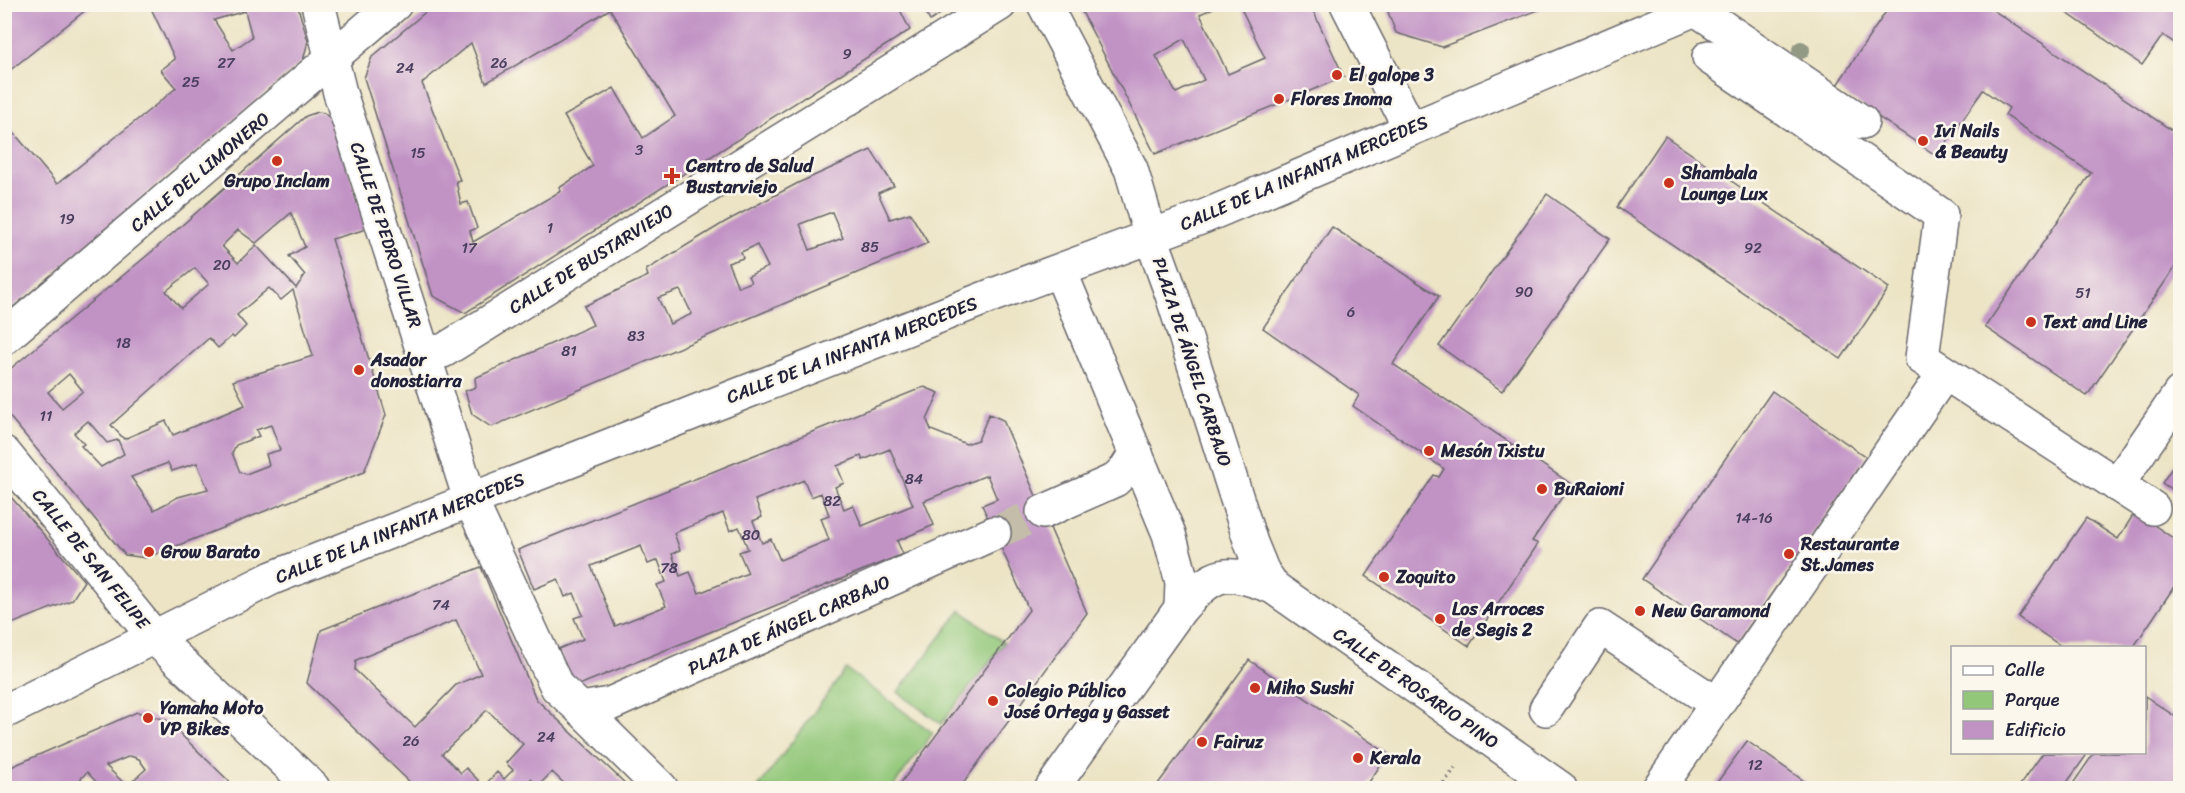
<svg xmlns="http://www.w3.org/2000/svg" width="2185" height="793" viewBox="0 0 2185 793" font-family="Sriracha,sans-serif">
<rect width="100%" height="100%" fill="#fbf7ec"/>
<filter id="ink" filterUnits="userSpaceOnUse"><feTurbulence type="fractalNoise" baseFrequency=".0167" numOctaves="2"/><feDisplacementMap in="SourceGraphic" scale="12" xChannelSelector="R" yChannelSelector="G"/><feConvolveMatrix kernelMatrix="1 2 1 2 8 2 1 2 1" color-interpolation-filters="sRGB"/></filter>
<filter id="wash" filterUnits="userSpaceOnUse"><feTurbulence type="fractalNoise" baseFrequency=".008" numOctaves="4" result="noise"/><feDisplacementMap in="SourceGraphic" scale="24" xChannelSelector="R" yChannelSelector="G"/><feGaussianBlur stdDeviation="1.35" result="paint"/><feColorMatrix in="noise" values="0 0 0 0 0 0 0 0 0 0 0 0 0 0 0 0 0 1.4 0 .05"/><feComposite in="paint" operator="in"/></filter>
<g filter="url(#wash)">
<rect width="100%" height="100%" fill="#ece4c5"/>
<g fill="#92c779" stroke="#5a745a" stroke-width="1.5">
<polygon points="961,610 1004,643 941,724 898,692"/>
<polygon points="846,669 933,733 892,788 758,788"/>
</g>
<g id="blocks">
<g fill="#c193c5" fill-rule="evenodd">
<path d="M 149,4 L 297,4 L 308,41 L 303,61 L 4,315 L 4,121 L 57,184 L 157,104 L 176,88 L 161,70 L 175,59 ZM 245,11 L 252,37 L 233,50 L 214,20 Z"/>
<path d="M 435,4 L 897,4 L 910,30 L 465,313 L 433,296 L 364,78 L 372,57 ZM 610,9 L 675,116 L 643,138 L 614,88 L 564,116 L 593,166 L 559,188 L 561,191 L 473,242 L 470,231 L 477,228 L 468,202 L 461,204 L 456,181 L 460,180 L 422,83 L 471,43 L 486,83 Z"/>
<polygon points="920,4 955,4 930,21"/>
<path d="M 1078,4 L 1222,4 L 1200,14 L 1228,74 L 1265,58 L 1239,4 L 1310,4 L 1344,77 L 1155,154 ZM 1184,39 L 1204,80 L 1176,93 L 1156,56 Z"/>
<polygon points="1385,4 1551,4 1551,5 1442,47 1396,33"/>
<polygon points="1891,4 1984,4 2180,136 2180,260 2087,396 1985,327 2091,173 2005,115 2009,108 1983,90 1937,156 1835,88"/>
<polygon points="2054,4 2180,4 2180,47 2163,35 2142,65"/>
<polygon points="4,5 92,5 4,75"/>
<path d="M 318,112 L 324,113 L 334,122 L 367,229 L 332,239 L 386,415 L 364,472 L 146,558 L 125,555 L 4,410 L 4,374 L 155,249 L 306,116 ZM 291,213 L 305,247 L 289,256 L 305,275 L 296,288 L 256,245 L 238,263 L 222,246 L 238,230 L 256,243 ZM 195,268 L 209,284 L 181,308 L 166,291 ZM 269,288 L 281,300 L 293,290 L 313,356 L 233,381 L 245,405 L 173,435 L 166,421 L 124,439 L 111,425 L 209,338 L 218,348 L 232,336 L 234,338 L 246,326 L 237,315 ZM 69,374 L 83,391 L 62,408 L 48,392 ZM 88,421 L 107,443 L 118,440 L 124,454 L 101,467 L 81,446 L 84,444 L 74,433 ZM 271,425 L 280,450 L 266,454 L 269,465 L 246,474 L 240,472 L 232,453 L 236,445 L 259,436 L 256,430 ZM 168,463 L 172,471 L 197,463 L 208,489 L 178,497 L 154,510 L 131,477 Z"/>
<polygon points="1665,136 1889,288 1841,359 1617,207"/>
<path d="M 871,150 L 894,186 L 878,193 L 890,219 L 910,213 L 928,243 L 491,427 L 472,414 L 465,391 L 476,387 L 475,378 L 593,325 L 584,306 L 648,276 L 646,270 L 725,222 L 798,183 ZM 832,212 L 843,238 L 810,250 L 800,224 ZM 757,245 L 768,267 L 748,276 L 751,282 L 738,287 L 728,263 L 743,258 L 741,252 ZM 680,290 L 692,314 L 670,324 L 658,298 Z"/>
<polygon points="1547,194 1610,239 1502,391 1439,346"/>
<polygon points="1332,227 1439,296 1393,364 1571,484 1532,541 1538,544 1469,646 1366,576 1434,475 1439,477 1444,469 1353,406 1359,395 1263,328"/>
<path d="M 924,387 L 939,393 L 927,420 L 931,430 L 966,444 L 978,440 L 989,414 L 1003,420 L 1087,613 L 960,788 L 897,788 L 1029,610 L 982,505 L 997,499 L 987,475 L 924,501 L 934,525 L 897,541 L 903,554 L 574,687 L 558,649 L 583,639 L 574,618 L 583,615 L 574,593 L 565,597 L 558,579 L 534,589 L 518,550 ZM 890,449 L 913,505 L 862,526 L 853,505 L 844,509 L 835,487 L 844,483 L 837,466 L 861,456 L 863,460 ZM 804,480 L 811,497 L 821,493 L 829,515 L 821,518 L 829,540 L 780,560 L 771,539 L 762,543 L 753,521 L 762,517 L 755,500 ZM 723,513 L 730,531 L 739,527 L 748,549 L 739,552 L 748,573 L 699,593 L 690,572 L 680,576 L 672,554 L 680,550 L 674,533 ZM 641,546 L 648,564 L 658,560 L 666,582 L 657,585 L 666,606 L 615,626 L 591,566 Z"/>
<polygon points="1772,391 1866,457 1737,644 1642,579"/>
<polygon points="2180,455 2180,495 2162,483"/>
<polygon points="4,489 84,581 72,600 4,627"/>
<polygon points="2135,512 2180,543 2180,578 2133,648 2064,648 2018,617 2086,518 2118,539"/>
<path d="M 481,567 L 536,699 L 630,788 L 569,788 L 552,772 L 538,786 L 531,779 L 522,788 L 416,788 L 307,683 L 321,630 ZM 456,620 L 481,674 L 456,685 L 415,727 L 355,670 L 356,660 ZM 487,710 L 523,744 L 506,763 L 513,770 L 504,779 L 497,772 L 484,786 L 466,768 L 461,773 L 442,754 Z"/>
<polygon points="1249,660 1388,754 1365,788 1155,788"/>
<polygon points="2145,696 2180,720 2180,782 2176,788 2070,788 2094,753 2145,753"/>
<path d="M 137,712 L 166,720 L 236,788 L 102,788 L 87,772 L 72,788 L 4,788 L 4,770 ZM 130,756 L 139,759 L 146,769 L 127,786 L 106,766 Z"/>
<polygon points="1747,741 1814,788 1713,788"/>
<polygon points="2043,753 2088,753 2063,788 2018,788"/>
</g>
</g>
</g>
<g filter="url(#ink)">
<use href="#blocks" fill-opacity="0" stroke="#69666b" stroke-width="1.5"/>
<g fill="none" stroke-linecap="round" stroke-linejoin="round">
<polyline stroke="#c4bda9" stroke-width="33" stroke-dasharray="33 16" stroke-linecap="butt" points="994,533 1043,512"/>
<defs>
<g id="minor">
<polyline points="318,4 340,93 470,499 557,687 581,709 610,704 994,533"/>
<polyline points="1044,4 1131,169 1151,237 1172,295 1251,543 1262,570 1273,587"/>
<polyline points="1347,4 1410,128"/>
<polyline points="1696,9 1862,122"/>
<polyline points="1709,57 1941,215 1922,358 2153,508"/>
<polyline points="1060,271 1169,534 1182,582 1181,608"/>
<polyline points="4,338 395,4"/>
<polyline points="424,352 443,351 1000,4"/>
<polyline points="4,453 155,638 313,788"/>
<polyline points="2117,485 2180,393"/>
<polyline points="1043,512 1115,480 1126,469 1136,453"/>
<polyline points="581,709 661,788"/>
<polyline points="1546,709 1600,627 1717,704"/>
<polyline points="4,712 272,578 993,295 1203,217 1707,4"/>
<path d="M 1052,788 L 1181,608 C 1216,570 1225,569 1273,587 L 1560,788"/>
<polyline points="1659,788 1944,374"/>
</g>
</defs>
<use href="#minor" stroke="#69666b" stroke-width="36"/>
<polyline stroke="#69666b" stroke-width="4" stroke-dasharray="1.5 4.5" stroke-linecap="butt" points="1440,788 1455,768"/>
<use href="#minor" stroke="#fff" stroke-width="33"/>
</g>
<circle fill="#929985" cx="1801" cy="50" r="9"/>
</g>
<g fill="#c8321e" stroke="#fbf7ec" stroke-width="2">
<circle cx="1337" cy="75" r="6"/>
<circle cx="1279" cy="99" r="6"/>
<circle cx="1923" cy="141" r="6"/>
<circle cx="277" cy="161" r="6"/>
<path d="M669 167h6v6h6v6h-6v6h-6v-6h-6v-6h6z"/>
<circle cx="1669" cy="183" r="6"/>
<circle cx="2031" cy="322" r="6"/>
<circle cx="359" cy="370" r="6"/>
<circle cx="1429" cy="451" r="6"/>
<circle cx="1542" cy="489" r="6"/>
<circle cx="149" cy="552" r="6"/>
<circle cx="1789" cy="554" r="6"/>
<circle cx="1384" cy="577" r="6"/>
<circle cx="1640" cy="611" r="6"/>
<circle cx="1440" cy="619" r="6"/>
<circle cx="1255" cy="688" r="6"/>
<circle cx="993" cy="701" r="6"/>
<circle cx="148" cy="718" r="6"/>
<circle cx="1202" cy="742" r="6"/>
<circle cx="1358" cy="758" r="6"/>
</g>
<g text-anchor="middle" stroke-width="5" stroke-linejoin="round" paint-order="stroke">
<g font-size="15" fill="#4a3e5e">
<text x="847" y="59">9</text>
<text x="226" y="68">27</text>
<text x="499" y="68">26</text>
<text x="405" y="73">24</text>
<text x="191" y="87">25</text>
<text x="639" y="155">3</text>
<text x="418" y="158">15</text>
<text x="67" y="224">19</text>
<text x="550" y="233">1</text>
<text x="870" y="252">85</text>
<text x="469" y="253">17</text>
<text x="1753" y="253">92</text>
<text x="222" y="270">20</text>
<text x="1524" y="297">90</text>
<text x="2083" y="298">51</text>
<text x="1351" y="317">6</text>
<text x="636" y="341">83</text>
<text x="123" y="348">18</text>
<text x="569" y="356">81</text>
<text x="46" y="421">11</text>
<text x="914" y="484">84</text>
<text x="832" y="506">82</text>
<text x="1754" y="523">14-16</text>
<text x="751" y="540">80</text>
<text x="669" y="573">78</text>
<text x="441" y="610">74</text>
<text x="546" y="742">24</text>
<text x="411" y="746">26</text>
<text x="1755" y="770">12</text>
</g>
<g font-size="18" font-weight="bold" fill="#22223b" stroke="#fbf7ec" text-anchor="start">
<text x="1349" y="81">El galope 3</text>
<text x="1291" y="105">Flores Inoma</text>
<text x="1935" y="137">Ivi Nails<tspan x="1935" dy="21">&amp; Beauty</tspan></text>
<text x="686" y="172">Centro de Salud<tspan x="686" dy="21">Bustarviejo</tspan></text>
<text x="1681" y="179">Shambala<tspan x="1681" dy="21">Lounge Lux</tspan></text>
<text x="277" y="187" text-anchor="middle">Grupo Inclam</text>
<text x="2043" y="328">Text and Line</text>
<text x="371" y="366">Asador<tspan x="371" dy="21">donostiarra</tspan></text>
<text x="1441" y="457">Mesón Txistu</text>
<text x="1554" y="495">BuRaioni</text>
<text x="1801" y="550">Restaurante<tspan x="1801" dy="21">St.James</tspan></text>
<text x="161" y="558">Grow Barato</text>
<text x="1396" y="583">Zoquito</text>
<text x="1452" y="615">Los Arroces<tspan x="1452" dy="21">de Segis 2</tspan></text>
<text x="1652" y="617">New Garamond</text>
<text x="1267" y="694">Miho Sushi</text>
<text x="1005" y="697">Colegio Público<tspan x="1005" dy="21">José Ortega y Gasset</tspan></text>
<text x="160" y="714">Yamaha Moto<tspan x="160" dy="21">VP Bikes</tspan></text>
<text x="1214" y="748">Fairuz</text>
<text x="1370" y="764">Kerala</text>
</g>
<g font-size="18" fill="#22223b" stroke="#fbf7ec">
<text transform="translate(200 172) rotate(-40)" y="6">CALLE DEL LIMONERO</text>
<text transform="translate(1304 173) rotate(-23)" y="6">CALLE DE LA INFANTA MERCEDES</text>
<text transform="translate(386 235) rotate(72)" y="6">CALLE DE PEDRO VILLAR</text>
<text transform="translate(591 259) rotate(-32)" y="6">CALLE DE BUSTARVIEJO</text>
<text transform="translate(852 350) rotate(-21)" y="6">CALLE DE LA INFANTA MERCEDES</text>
<text transform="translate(1192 362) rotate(72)" y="6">PLAZA DE ÁNGEL CARBAJO</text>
<text transform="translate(400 528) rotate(-22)" y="6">CALLE DE LA INFANTA MERCEDES</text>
<text transform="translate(91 559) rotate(51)" y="6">CALLE DE SAN FELIPE</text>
<text transform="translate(789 625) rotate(-24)" y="6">PLAZA DE ÁNGEL CARBAJO</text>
<text transform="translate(1416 688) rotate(35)" y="6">CALLE DE ROSARIO PINO</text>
</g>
</g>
<rect width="2185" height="793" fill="none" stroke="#fbf7ec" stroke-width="24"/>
<rect x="1951" y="646" width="195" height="108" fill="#fbf7ec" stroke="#a4a2a5" stroke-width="1.5"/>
<rect x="1963" y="666" width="30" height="9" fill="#ffffff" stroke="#a4a2a5" stroke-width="1.5"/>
<text x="2005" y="676" font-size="18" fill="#22223b">Calle</text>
<rect x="1963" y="691" width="30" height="18" fill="#92c779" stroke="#a4a2a5" stroke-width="1.5"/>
<text x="2005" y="706" font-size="18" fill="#22223b">Parque</text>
<rect x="1963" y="721" width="30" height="18" fill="#c193c5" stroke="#a4a2a5" stroke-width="1.5"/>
<text x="2005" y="736" font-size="18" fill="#22223b">Edificio</text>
</svg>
